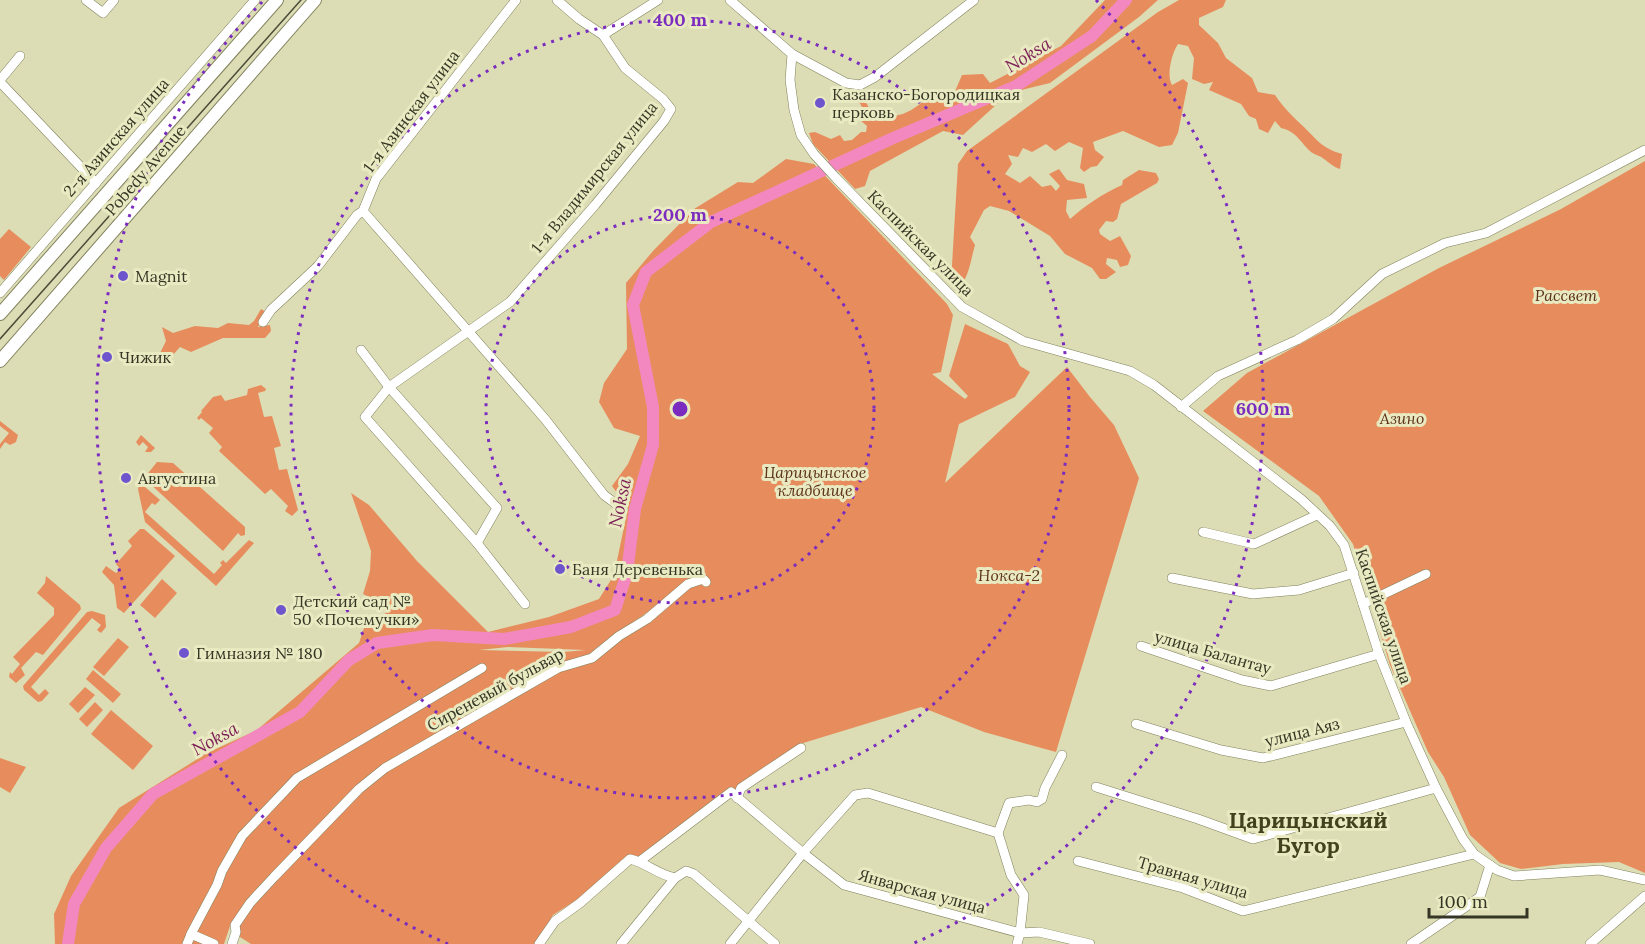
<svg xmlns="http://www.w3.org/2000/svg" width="1645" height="944" viewBox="0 0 1645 944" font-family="Lora,serif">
<rect width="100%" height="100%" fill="#dcddb5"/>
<g fill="#e78d5d" fill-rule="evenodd">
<path d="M 1105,0 L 1158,0 L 1139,17 L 1050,83 L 1009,93 L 963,135 L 943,131 L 870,171 L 865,186 L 855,189 L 813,144 L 809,133 L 815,132 L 831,139 L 840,135 L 844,141 L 852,140 L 861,132 L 866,132 L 867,126 L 860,120 L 862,107 L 853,91 L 862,89 L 865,101 L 874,116 C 902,118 911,113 931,94 L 953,96 L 962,75 L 983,74 L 990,83 L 1061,46 Z"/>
<path d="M 1179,0 L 1226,0 L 1223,7 L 1199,18 L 1199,25 L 1218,43 L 1226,58 L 1252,78 L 1258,92 L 1275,95 C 1284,108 1292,116 1304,127 C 1317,140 1322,148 1342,154 L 1340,169 C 1332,166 1331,164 1324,159 C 1321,156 1315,155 1311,152 C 1301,143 1296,131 1281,128 L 1275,121 L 1268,133 L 1259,129 L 1256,119 L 1249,116 L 1241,104 L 1209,90 L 1213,82 L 1204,84 L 1192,79 L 1194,58 L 1188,46 L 1178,44 C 1172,53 1166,75 1172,85 L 1183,79 L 1188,83 L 1178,133 L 1172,145 L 1159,147 L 1123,131 L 1093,142 L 1095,150 L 1104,157 L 1097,166 L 1091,167 L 1084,172 L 1080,168 L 1083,148 L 1069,142 L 1055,151 L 1046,144 L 1032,152 L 1023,148 L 1018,157 L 1008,155 L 1012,164 L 1005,174 L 1020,183 L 1030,176 L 1042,187 L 1051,185 L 1056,191 L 1060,186 L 1049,174 L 1059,169 L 1067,180 L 1084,184 L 1087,198 L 1067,200 L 1066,211 L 1070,219 C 1086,205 1102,194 1122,185 L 1123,180 L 1139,170 L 1156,173 L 1159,179 L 1157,183 L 1121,204 L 1117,219 L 1113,222 L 1106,221 L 1099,230 L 1100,234 L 1110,241 L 1120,236 L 1131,256 L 1128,265 L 1120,267 L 1117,260 L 1107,258 L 1106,264 L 1116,272 L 1106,279 L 1100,279 L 1092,268 L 1065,254 L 1050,236 L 1009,211 L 990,206 L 984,210 L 970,237 L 975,245 C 970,263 970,272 960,288 L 951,282 L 958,164 L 967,151 L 1158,12 Z"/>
<path d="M 786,159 L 814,164 L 947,304 L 953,315 L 941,372 L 932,374 L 965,399 L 968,396 L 949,376 L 965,324 L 1008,344 L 1020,366 L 1030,372 L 1015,397 L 959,424 L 945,483 L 1067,367 L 1090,397 L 1114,425 L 1139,478 L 1056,752 L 984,732 L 921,707 L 800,744 L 634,863 L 553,915 L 535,944 L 251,944 L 232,932 L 233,928 L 230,926 L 224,944 L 55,944 L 54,914 L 71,876 L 119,808 L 207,753 L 257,730 L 359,643 L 364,628 L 386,613 L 379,602 L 363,594 L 370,571 L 371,551 L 351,493 L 369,505 L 417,561 L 488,632 L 549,617 L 599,599 L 614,575 L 628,508 L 612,486 L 628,464 L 640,436 L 614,428 L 599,402 L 604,383 L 627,349 L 626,283 L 653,251 L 694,209 L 738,182 L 753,183 ZM 679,590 L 601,649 L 594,649 L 595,649 ZM 508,647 L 585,650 L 586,650 L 564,652 L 479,650 Z"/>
<polygon points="1645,161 1645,873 1619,862 1563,864 1521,869 1500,863 1470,835 1444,777 1428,752 1390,665 1353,544 1319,496 1203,411 1247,373 1439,268 1561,209"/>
<polygon points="9,229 31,247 4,280 0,276 0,239"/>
<polygon points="261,309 266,312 258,327 270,325 271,331 265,338 223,338 191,352 180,347 172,356 166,354 159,355 166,341 162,327 173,333 195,326 218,328 228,323 249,325 254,321"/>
<polygon points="261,385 266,389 265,391 258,393 264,417 272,416 281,446 274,448 279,470 287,469 298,510 292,516 285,511 288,506 271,489 265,494 219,451 222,447 209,433 213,428 201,418 199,420 197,418 202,412 201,411 213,397 221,395 225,401 247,395 248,389"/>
<polygon points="0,421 18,435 16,442 10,445 5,442 0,449 0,444 9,433 0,426"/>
<polygon points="141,435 155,448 151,452 145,452 148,447 143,442 139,446 136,442"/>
<polygon points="157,462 173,463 245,527 245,535 241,536 238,533 223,551 147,481 145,477"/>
<polygon points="139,486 145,487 160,500 155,505 152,503 145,512 214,574 222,565 220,563 223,560 226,563 249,540 254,543 216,586 145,522 138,489"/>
<polygon points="140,529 144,529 175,556 124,613 117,608 114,585 102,572 106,566 116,573 120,569 116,564 132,546 128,541"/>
<polygon points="46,576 80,605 81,609 43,655 36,652 21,668 25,675 16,683 9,677 10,672 12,674 20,664 13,657 54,615 54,608 37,593 45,583"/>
<polygon points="162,579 177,593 155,618 140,605"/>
<polygon points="92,611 105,615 106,627 101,633 97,630 101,625 92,618 31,687 39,695 45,689 49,693 42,701 38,702 24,690 23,686 87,612"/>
<polygon points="118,638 129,647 104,676 93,667"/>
<polygon points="93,670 121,694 113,703 86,679"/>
<polygon points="85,687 95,695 78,713 69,704"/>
<polygon points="95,702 103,710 87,727 79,719"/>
<polygon points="111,710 153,746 133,770 91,734"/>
<polygon points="0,758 26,767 10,793 0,787"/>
</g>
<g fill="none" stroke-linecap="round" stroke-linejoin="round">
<polyline stroke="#f388c0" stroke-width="12" points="68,944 74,904 106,848 153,794 300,712 349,660 377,643 433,635 504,639 571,627 615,610 627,573 635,509 653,445 653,407 633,305 646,272 711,222 891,139 1016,86 1092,36 1126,0"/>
<defs>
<g id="minor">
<polyline points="86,0 103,13 114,0"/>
<polyline points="730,0 792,54 790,80 794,110 801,135 814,154 836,178 962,307 1023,341 1130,371 1154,385 1301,499 1330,526 1344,545 1379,654 1406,722 1436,788 1463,839 1474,854 1497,870 1514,876 1600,870 1645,880"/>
<polyline points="603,35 658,0"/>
<polyline points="792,54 846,83 860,85 875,77 974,0"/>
<polyline points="0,80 20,56"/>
<polyline points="0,82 96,183"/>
<polyline points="363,211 545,419 604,495 623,509"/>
<polyline points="0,293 255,0"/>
<polyline points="263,322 271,310 318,266 357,215 363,211 376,179 516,0"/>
<polyline points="361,350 389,387 497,508 477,543"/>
<polyline points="1181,407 1218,376 1297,340 1333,319 1382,274 1445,243 1486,233 1645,150"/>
<polyline points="1203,532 1254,544 1317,515"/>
<polyline points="1172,578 1253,594 1299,590 1354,573"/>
<polyline points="525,604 477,543 365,417 389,387 510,302 595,205 664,121 671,109 663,99 625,68 603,35 579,19 557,0"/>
<polyline points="1363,604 1426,574"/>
<polyline points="1141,646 1242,680 1271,686 1379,654"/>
<polyline points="1136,724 1221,750 1263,758 1406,722"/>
<polyline points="1096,787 1198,819 1253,839 1436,788"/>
<polyline points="737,798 741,788 801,748"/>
<polyline points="640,861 731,792 803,853 844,885 1020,933 1039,932 1090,944"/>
<polyline points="1078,861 1183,888 1243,911 1474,854"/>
<polyline points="191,934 214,944"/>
<polyline points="187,944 192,932 217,885 222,871 242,836 297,778 482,668"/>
<polyline points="232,944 236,932 235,925 250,903 274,877 359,789 385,768 558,668 592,658 619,636 647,619 688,584 703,579 706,582"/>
<path d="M 539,944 L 555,921 L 580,903 L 630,859 C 647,863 656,874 675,878"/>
<polyline points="621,944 675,878 686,871 694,874 775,944"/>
<polyline points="730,944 803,853 855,795 868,793 998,833"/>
<polyline points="1017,944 1020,933 1024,895 1011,875 998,833 1009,803 1029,800 1037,802 1042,799 1045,788 1062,755"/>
<polyline points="1411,944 1480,897 1490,865"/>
<polyline points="1590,944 1645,896"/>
</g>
<g id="major">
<polyline points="0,314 277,0"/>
<polyline points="0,361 315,0"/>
</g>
</defs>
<use href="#minor" stroke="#82825d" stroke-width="10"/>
<use href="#major" stroke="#82825d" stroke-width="14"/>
<use href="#minor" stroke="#fff" stroke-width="9"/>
<use href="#major" stroke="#fff" stroke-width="12"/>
<polyline stroke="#4b4b38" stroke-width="1.5" points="0,339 301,0"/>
</g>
<g fill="none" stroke="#7b2cbf" stroke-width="3" stroke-dasharray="3 6">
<circle cx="680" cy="409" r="194"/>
<circle cx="680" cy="409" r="389"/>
<path d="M448 944A583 583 0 0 1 264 0M1096 0A583 583 0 0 1 912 944"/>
</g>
<g fill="#6e55ce" stroke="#e9eac1" stroke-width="2">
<circle cx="820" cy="103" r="6"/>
<circle cx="123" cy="276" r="6"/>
<circle cx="107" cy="357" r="6"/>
<circle cx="126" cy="478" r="6"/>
<circle cx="560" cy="569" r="6"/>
<circle cx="281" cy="610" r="6"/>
<circle cx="184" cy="653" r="6"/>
</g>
<g text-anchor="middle" stroke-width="6" stroke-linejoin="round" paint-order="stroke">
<g font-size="16" fill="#353525" stroke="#e9eac1" text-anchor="start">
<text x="832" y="100">Казанско-Богородицкая<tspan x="832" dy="18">церковь</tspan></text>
<text x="135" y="282">Magnit</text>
<text x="119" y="363">Чижик</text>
<text x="138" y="484">Августина</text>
<text x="572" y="575">Баня Деревенька</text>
<text x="293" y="607">Детский сад №<tspan x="293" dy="18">50 «Почемучки»</tspan></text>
<text x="196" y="659">Гимназия № 180</text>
</g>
<g font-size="16" fill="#353525" stroke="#e9eac1">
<text transform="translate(411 111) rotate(-53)" y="6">1-я Азинская улица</text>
<text transform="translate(116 137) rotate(-49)" y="6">2-я Азинская улица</text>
<text transform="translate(145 170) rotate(-49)" y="6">Pobedy Avenue</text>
<text transform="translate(594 177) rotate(-51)" y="6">1-я Владимирская улица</text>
<text transform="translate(921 243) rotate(45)" y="6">Каспийская улица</text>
<text transform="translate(1384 616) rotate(71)" y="6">Каспийская улица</text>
<text transform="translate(1213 652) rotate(16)" y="6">улица Балантау</text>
<text transform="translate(495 689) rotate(-29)" y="6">Сиреневый бульвар</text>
<text transform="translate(1302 732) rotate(-14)" y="6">улица Аяз</text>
<text transform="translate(1193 877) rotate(16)" y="6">Травная улица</text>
<text transform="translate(922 891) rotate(15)" y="6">Январская улица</text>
</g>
<g font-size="16" font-style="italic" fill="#5c321a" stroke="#e9eac1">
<text x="1566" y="301">Рассвет</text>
<text x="1402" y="424">Азино</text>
<text x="815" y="478">Царицынское<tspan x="815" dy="18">кладбище</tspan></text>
<text x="1009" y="581">Нокса-2</text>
</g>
<g font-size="18" font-style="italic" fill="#7d1f57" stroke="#e9eac1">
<text transform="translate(1028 55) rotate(-32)" y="6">Noksa</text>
<text transform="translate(620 503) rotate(-78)" y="6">Noksa</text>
<text transform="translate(215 739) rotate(-29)" y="6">Noksa</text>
</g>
<g font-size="22" font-weight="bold" fill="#42421f" stroke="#e9eac1">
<text x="1308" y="828">Царицынский<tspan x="1308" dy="25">Бугор</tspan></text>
</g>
</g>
<circle cx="680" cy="409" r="9" fill="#7b2cbf" stroke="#e9eac1" stroke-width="3"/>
<g font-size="18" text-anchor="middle" font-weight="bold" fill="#7b2cbf" stroke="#e9eac1" stroke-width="6" stroke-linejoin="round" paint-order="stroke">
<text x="680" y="26">400 m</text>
<text x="680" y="221">200 m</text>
<text x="1263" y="415">600 m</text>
</g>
<path d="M1429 908v9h98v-9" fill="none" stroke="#353525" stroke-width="3"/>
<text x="1438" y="908" font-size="18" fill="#353525" stroke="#e9eac1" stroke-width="4.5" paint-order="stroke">100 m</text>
</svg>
